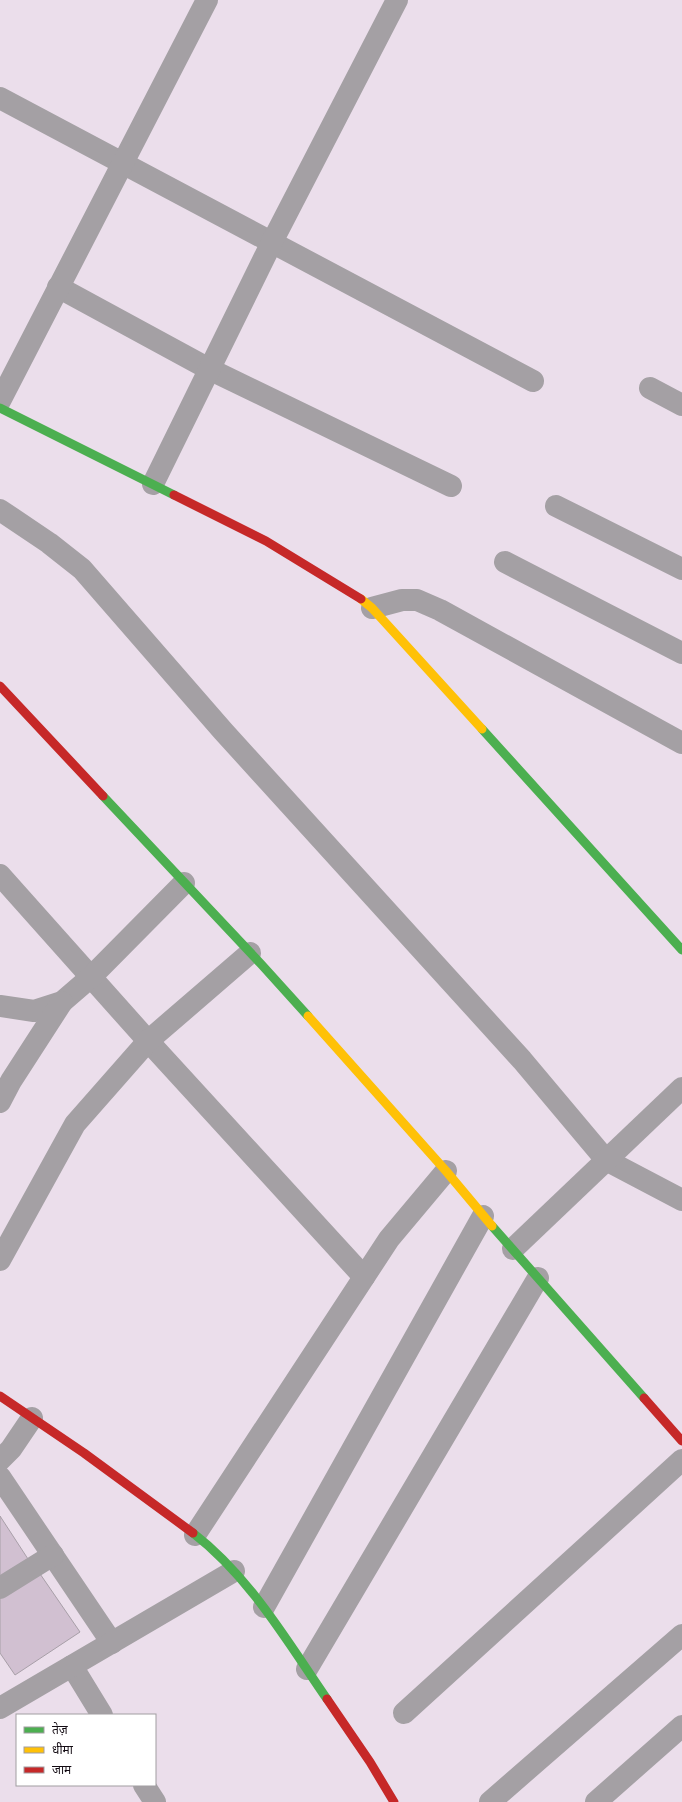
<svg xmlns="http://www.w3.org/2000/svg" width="682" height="1802" viewBox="0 0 682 1802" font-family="'PT Serif','Noto Sans Devanagari',serif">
<rect width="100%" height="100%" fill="#ebdeeb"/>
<g fill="#d1c0d1" stroke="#a89fa8">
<polygon points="0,1516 28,1559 0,1578"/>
<polygon points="36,1568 80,1632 15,1675 0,1653 0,1592"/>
</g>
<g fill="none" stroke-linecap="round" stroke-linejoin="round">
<g stroke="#a4a0a4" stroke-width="22">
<polyline points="0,98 533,381"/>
<polyline points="58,287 209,369 451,486"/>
<polyline points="650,388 682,405"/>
<polyline points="0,401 207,0"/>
<polyline points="153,484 271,244 397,0"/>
<polyline points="556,506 682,569"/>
<polyline points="0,510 49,543 82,569 223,731 522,1060 606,1160 682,1200"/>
<polyline points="505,562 682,653"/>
<polyline points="372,608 402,600 417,600 440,610 682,743"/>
<polyline points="0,875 148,1041 364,1277"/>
<polyline points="0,1006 34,1011 62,1002 91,977 184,883"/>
<polyline points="0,1102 11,1081 62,1002"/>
<polyline points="513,1249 682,1088"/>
<polyline points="0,1260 75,1124 148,1041 250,953"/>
<polyline points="0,1460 11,1449 32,1418"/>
<polyline points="0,1477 112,1643"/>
<polyline points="195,1535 389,1239 446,1171"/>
<polyline points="0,1588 53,1555"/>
<polyline points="264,1607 483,1216"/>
<polyline points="72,1666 102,1715"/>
<polyline points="307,1669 538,1278"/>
<polyline points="0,1708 234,1571"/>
<polyline points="404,1713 682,1460"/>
<polyline points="144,1785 155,1802"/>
<polyline points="490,1802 682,1635"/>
<polyline points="596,1802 682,1726"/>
</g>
<g stroke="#4caf50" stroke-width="9">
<polyline points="0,408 174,495"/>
<polyline points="482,729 682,950"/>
<polyline points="103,796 261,964 308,1016"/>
<polyline points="492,1226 644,1398"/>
<path d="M 193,1533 C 250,1577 287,1641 327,1699"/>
</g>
<g stroke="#ffc107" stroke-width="9">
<polyline points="361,599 372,608 482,729"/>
<polyline points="308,1016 446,1171 492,1226"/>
</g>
<g stroke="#c62828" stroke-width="9">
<polyline points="174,495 266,541 361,599"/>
<polyline points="0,686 103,796"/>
<polyline points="0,1396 84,1453 193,1533"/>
<polyline points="644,1398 682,1441"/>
<polyline points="327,1699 370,1762 394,1802"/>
</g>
</g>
<rect x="16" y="1714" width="140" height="72" fill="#ffffff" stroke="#a19da1"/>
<rect x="24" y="1727" width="20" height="6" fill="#4caf50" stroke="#a19da1"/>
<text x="52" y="1734" font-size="12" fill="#130b13">तेज़</text>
<rect x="24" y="1747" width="20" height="6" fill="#ffc107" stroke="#a19da1"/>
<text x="52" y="1754" font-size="12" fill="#130b13">धीमा</text>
<rect x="24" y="1767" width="20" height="6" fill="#c62828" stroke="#a19da1"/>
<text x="52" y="1774" font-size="12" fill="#130b13">जाम</text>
</svg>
